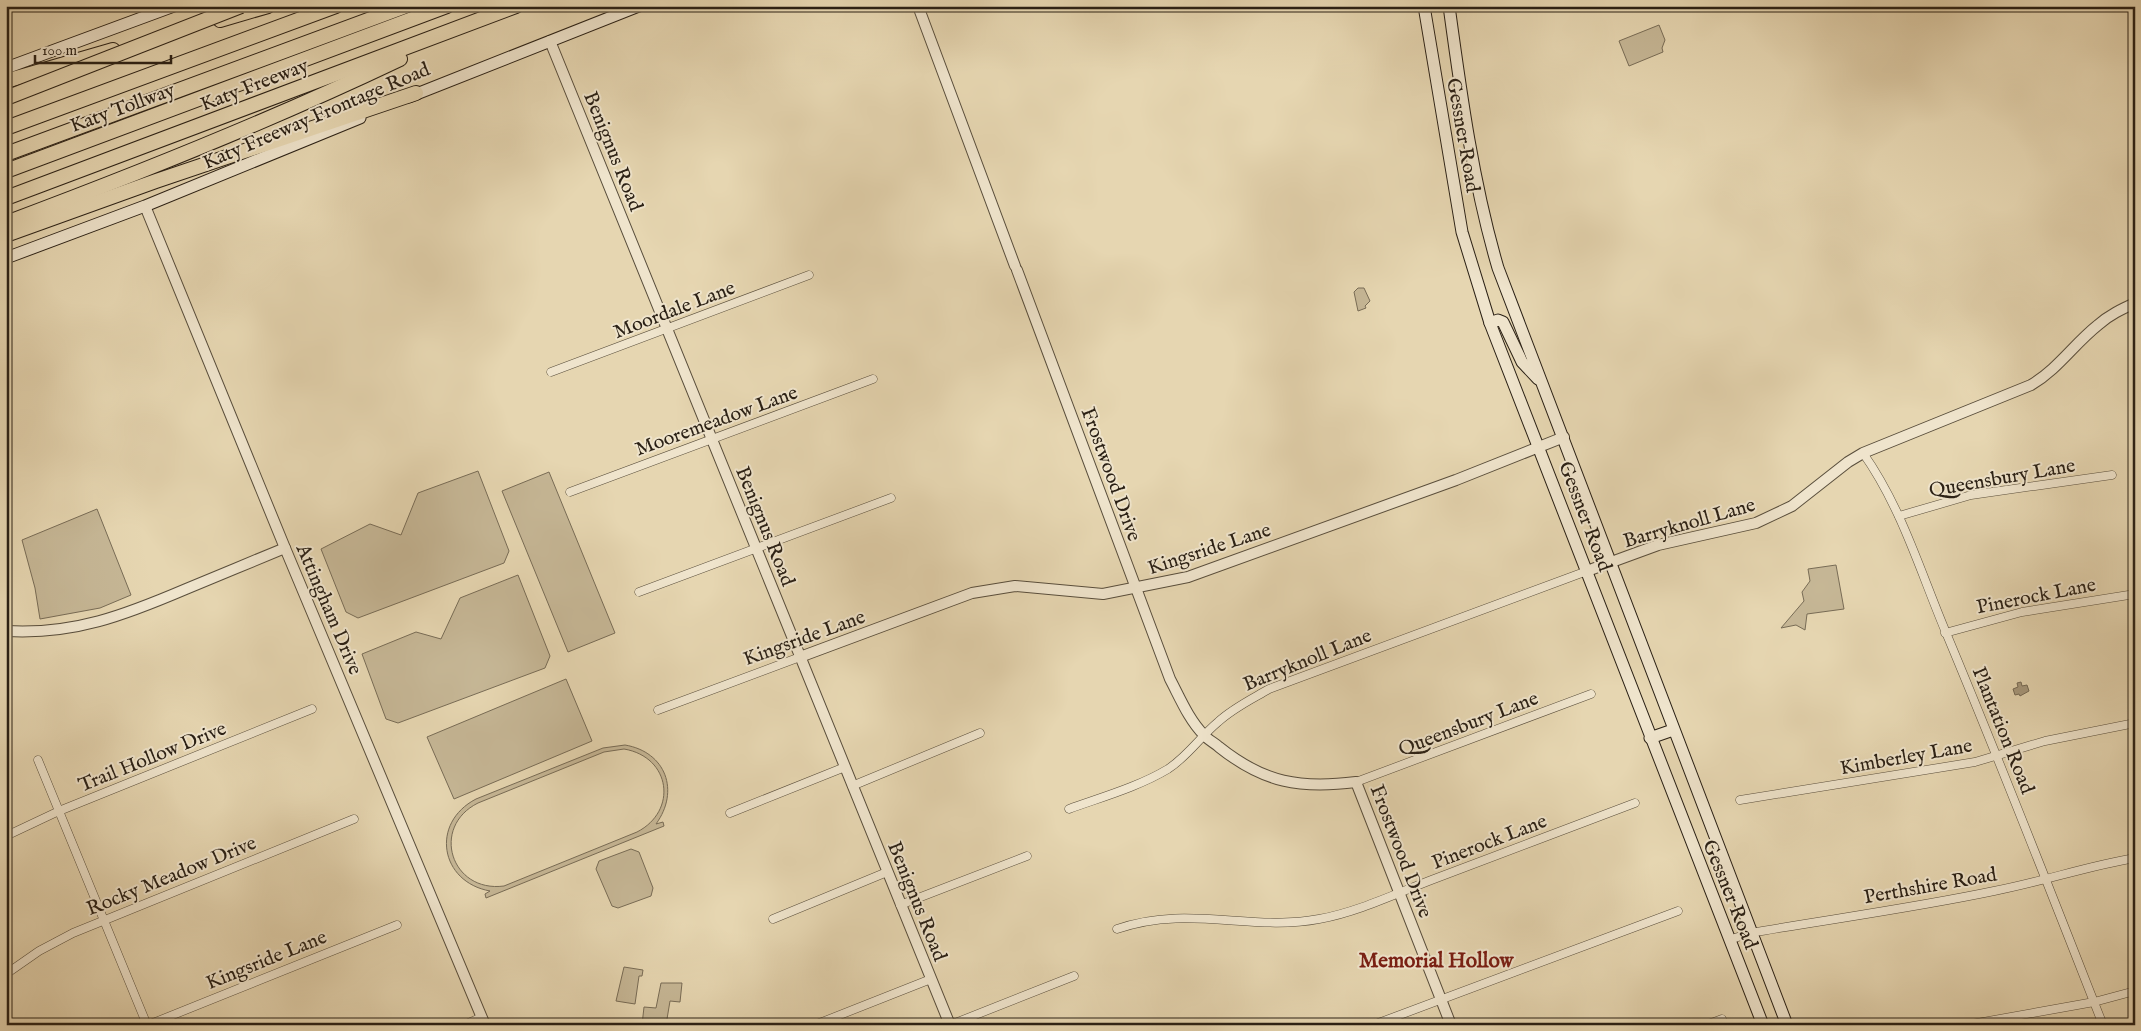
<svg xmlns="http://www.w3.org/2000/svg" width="2141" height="1031" viewBox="0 0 2141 1031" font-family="'IM FELL English',serif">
<rect width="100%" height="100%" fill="#e6d6b1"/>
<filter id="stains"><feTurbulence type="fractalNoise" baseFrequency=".004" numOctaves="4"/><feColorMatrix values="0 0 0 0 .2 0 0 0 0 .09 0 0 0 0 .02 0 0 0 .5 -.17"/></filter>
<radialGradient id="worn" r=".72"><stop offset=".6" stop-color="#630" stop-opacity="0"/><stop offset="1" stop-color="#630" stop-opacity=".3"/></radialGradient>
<g fill="#c6b796" stroke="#786c56" fill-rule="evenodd">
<polygon points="1659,25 1665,40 1662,48 1663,52 1629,66 1619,41"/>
<polygon points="1358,288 1364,288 1370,301 1365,306 1366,308 1358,311 1354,292"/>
<polygon points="478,471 509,551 504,563 358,618 346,612 321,549 370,524 401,535 418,493"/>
<polygon points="549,472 615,633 568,652 502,491"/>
<polygon points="97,509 131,595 100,608 40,619 35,588 22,540"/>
<polygon points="1836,565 1844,609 1807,614 1805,630 1796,625 1781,628 1804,601 1802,592 1810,581 1808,569"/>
<polygon points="518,575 550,656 545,668 398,723 386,719 362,654 416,632 441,639 460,598"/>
<polygon points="566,679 592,741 454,799 427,737"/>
<path d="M 625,745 C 666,752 680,791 656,824 L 663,822 L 664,826 L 486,898 L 485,894 L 490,891 C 440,882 430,823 476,799 L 603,748 ZM 624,749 C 671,757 678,811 637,832 L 504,886 C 451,893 430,827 478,803 L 604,752 Z"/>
<polygon points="631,849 639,852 653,888 651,896 618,908 612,906 596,869 599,861"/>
<polygon points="624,967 643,970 642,976 639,976 635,1004 616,1001"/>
<polygon points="661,983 682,983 680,1002 670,1001 666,1025 642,1025 644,1007 656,1008"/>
</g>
<polygon fill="#a6987c" stroke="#746853" points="2021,682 2022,686 2027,685 2029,691 2020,696 2019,694 2015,695 2013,689 2018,687 2017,683"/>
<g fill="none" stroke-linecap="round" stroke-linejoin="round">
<defs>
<g id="minor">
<polyline points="551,372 809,275"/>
<path d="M 1863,453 C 1902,508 1921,574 1947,635 C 2001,764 2052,895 2103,1025"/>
<polyline points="570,492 873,379"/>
<polyline points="1899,516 1971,495 2112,475"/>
<polyline points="639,592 891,498"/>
<polyline points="1945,633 2022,612 2135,594"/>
<polyline points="658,710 800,657"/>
<polyline points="38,760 147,1025"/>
<polyline points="1356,782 1591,694"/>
<polyline points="852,786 980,733"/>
<polyline points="1740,800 1975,762 2045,741 2135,723"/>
<path d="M 1069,809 C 1102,797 1138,787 1168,769 C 1188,756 1200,737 1218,722 C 1233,708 1252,699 1269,689 L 1587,571"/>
<polyline points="730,813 845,767"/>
<polyline points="6,836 59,811 312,709"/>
<polyline points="900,905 1027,856"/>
<polyline points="773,919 887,872"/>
<path d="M 1117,929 C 1188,904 1251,932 1319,919 C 1358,912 1397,893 1434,879 C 1501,854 1568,828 1635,803"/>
<path d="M 1729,940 L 1750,933 C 1831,919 1913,908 1994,891 C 2042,882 2087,866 2135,858"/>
<polyline points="6,974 39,951 73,933 354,819"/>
<polyline points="817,1024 931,979"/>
<polyline points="148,1025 397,925"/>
<polyline points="464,1025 482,1017"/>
<polyline points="950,1025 1074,976"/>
<polyline points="1373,1025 1678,911"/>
<polyline points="1706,1025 1722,1019"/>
<polyline points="1966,1025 2094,1002 2135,991"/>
</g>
<g id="tertiary">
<polyline points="918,6 1015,266"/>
<polyline points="550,41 950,1025"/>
<polyline points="145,206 285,548 485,1025"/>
<path d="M 1017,270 L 1170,679 C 1180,698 1189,720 1204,735 C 1208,740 1215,743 1219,747 C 1264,783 1300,789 1356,782 L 1451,1025"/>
<path d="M 1587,571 L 1658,545 L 1756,523 L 1792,506 L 1848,462 L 1863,453 L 2031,385 C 2058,369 2074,344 2098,325 C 2109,315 2122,309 2135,303"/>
<path d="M 6,631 C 74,635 125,615 186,589 C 219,575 252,562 285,548"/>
<polyline points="800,657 972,593 1015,586 1103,594 1188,577 1456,480 1564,437"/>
</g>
<g id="secondary">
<polyline points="1424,6 1462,232 1490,323 1763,1025"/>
<path d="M 1449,6 C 1461,94 1473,183 1498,268 L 1787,1025"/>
<polyline points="6,68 174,6"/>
<polyline points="409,97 639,6"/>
<polyline points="6,258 145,206 360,118"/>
<polyline points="1490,323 1498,320 1503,322 1522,362 1538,379"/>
<polyline points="1650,738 1673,730"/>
</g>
<g id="motorway">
<polyline points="220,20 268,6"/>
<polyline points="6,81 113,50"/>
<polyline points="6,128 336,6"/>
<polyline points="6,154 406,6"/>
<polyline points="6,171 447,6"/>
<polyline points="6,198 516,6"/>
<path d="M 6,223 C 140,173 272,120 400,59"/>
<polyline points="6,235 156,181 416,93"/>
</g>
</defs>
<use href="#minor" stroke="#594e3c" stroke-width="9"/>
<use href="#tertiary" stroke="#594e3c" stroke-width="12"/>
<use href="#secondary" stroke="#2a2015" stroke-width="13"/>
<use href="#motorway" stroke="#2a2015" stroke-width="16"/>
<use href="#minor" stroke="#efe4cc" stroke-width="8"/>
<use href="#tertiary" stroke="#efe4cc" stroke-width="10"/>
<use href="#secondary" stroke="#efe4cc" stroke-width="11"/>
<use href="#motorway" stroke="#e6d6b1" stroke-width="14"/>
<defs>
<polyline id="motorway-bridge" points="6,98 241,6"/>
</defs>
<use href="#motorway-bridge" stroke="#2a2015" stroke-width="16" stroke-linecap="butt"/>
<use href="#motorway-bridge" stroke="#e6d6b1" stroke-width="14"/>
</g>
<g text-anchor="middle" stroke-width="4" stroke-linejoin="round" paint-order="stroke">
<g font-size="20" fill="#2a2015" stroke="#efe4cc">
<text transform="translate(254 84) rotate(-21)" y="7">Katy Freeway</text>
<text transform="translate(122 107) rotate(-20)" y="7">Katy Tollway</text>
<text transform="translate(316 115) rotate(-23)" y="7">Katy Freeway Frontage Road</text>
<text transform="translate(1464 135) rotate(80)" y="7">Gessner Road</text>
<text transform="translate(614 151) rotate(68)" y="7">Benignus Road</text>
<text transform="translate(674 309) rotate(-21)" y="7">Moordale Lane</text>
<text transform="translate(716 420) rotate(-20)" y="7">Mooremeadow Lane</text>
<text transform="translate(1112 474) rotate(70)" y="7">Frostwood Drive</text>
<text transform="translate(2002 477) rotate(-10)" y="7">Queensbury Lane</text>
<text transform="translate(1586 516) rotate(69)" y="7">Gessner Road</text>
<text transform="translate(1689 522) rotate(-16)" y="7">Barryknoll Lane</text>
<text transform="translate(766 526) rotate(68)" y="7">Benignus Road</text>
<text transform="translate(1209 548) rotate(-18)" y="7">Kingsride Lane</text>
<text transform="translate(2036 595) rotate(-11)" y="7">Pinerock Lane</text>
<text transform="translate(330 609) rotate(67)" y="7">Attingham Drive</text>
<text transform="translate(804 637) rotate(-20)" y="7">Kingsride Lane</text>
<text transform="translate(1307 659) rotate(-22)" y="7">Barryknoll Lane</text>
<text transform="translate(1468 723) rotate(-21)" y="7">Queensbury Lane</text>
<text transform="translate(2004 730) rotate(68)" y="7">Plantation Road</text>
<text transform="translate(152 756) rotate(-22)" y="7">Trail Hollow Drive</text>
<text transform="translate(1906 756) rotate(-10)" y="7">Kimberley Lane</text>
<text transform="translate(1489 841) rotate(-21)" y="7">Pinerock Lane</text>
<text transform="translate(1402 851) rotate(69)" y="7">Frostwood Drive</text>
<text transform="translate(171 875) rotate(-22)" y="7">Rocky Meadow Drive</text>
<text transform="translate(1930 885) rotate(-10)" y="7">Perthshire Road</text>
<text transform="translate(1731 894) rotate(68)" y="7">Gessner Road</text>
<text transform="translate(918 901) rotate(68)" y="7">Benignus Road</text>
<text transform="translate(266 959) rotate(-22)" y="7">Kingsride Lane</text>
</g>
<g font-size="21" font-weight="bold" fill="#7a1f14" stroke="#efe4cc">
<text x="1436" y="967">Memorial Hollow</text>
</g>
</g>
<rect width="2141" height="1031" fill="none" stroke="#e6d6b1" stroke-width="25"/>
<rect x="8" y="8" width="2126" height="1016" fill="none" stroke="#2a2015" stroke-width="2.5"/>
<rect x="12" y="12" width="2116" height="1006" fill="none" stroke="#2a2015"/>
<path d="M35 55v8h136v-8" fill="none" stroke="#2a2015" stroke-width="2.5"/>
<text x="42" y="55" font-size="15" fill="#2a2015" stroke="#efe4cc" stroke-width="4" paint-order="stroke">100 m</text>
<rect width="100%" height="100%" filter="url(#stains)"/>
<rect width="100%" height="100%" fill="url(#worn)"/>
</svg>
